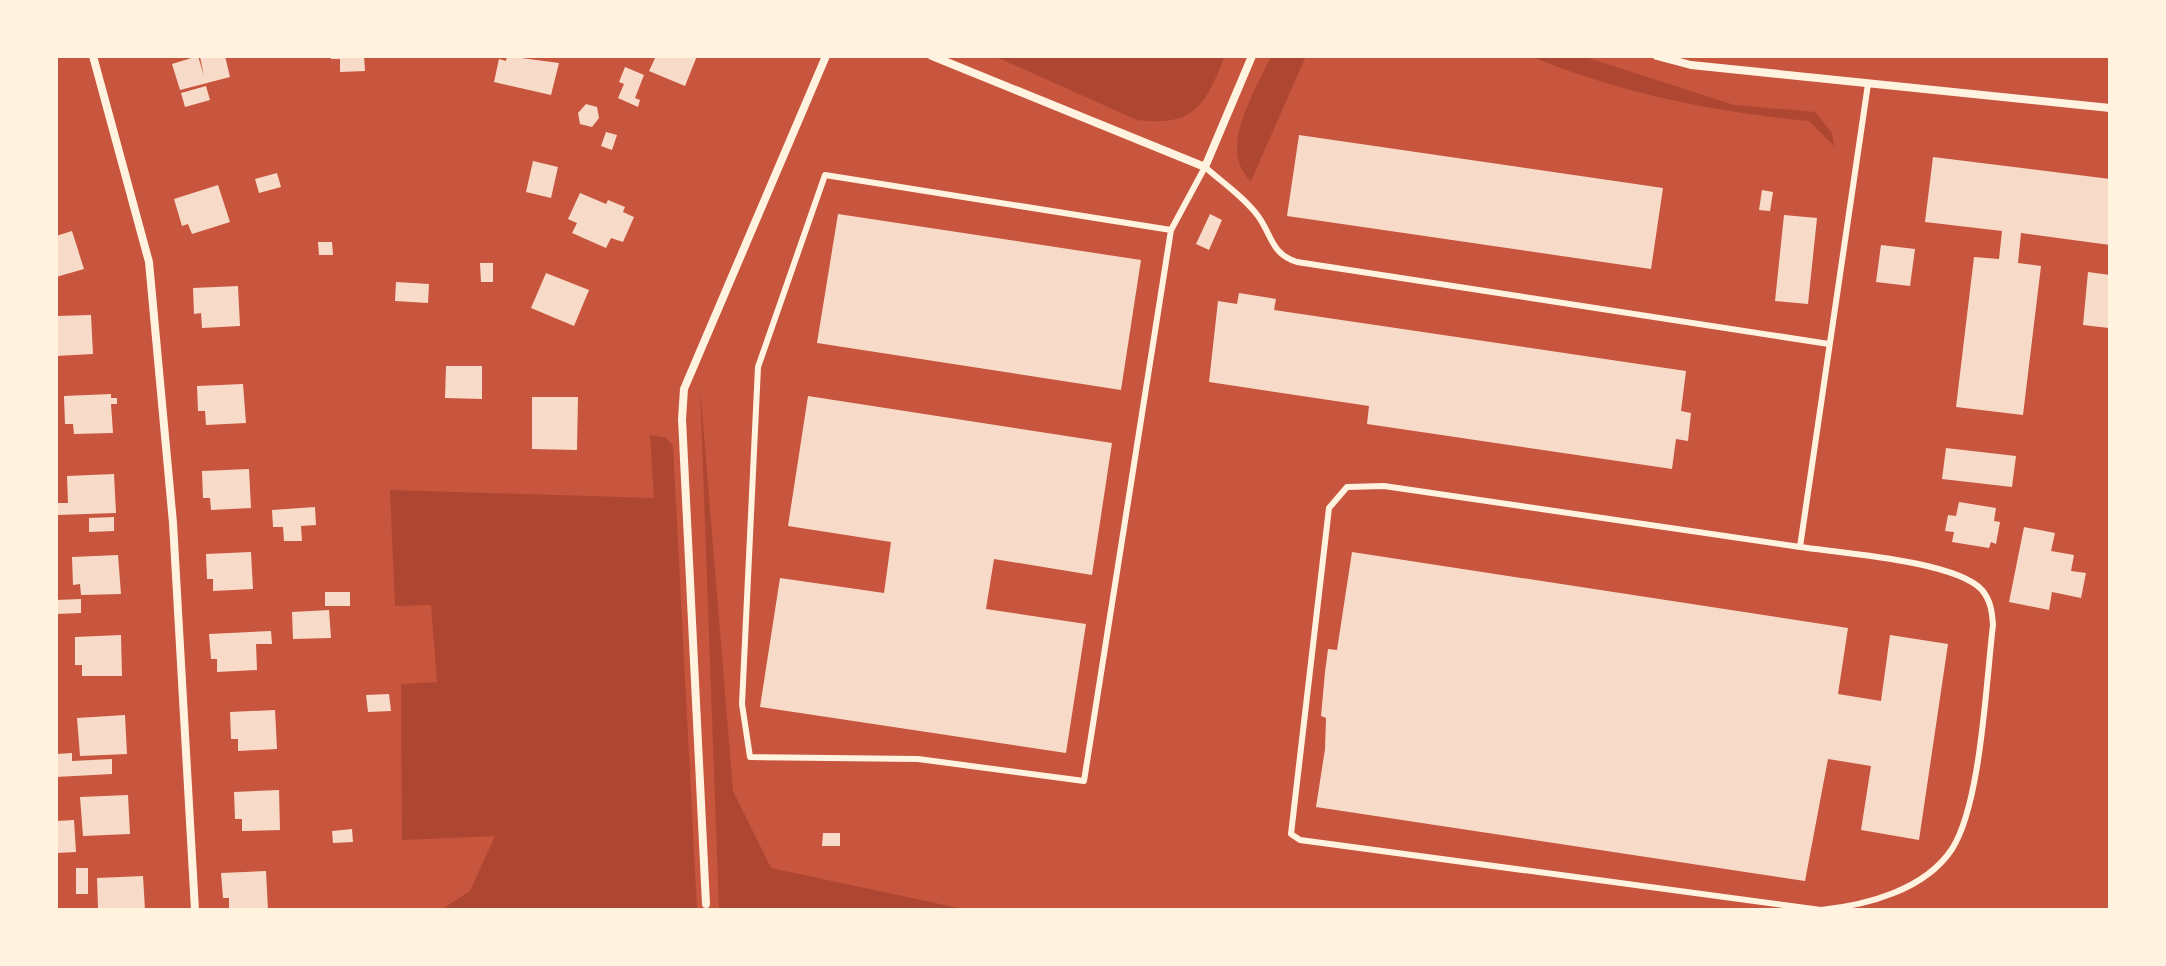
<svg xmlns="http://www.w3.org/2000/svg" width="2166" height="966" viewBox="0 0 2166 966" font-family="'IBM Plex Sans',sans-serif">
<rect width="100%" height="100%" fill="#c8553d"/>
<g fill="#ae4732">
<path d="M 994,56 L 1225,56 C 1205,105 1195,127 1137,120 Z"/>
<path d="M 1271,56 L 1306,56 L 1251,181 C 1216,149 1256,91 1271,56 Z"/>
<path d="M 1530,56 L 1582,56 L 1734,105 L 1815,112 L 1832,133 L 1834,146 L 1809,121 C 1714,112 1619,93 1530,56 Z"/>
<polygon points="700,386 733,791 771,868 968,910 719,910"/>
<polygon points="650,435 666,438 673,446 697,910 441,910 470,891 495,836 402,840 401,684 437,682 431,605 395,606 390,490 654,498"/>
</g>
<g fill="#f7dbc8">
<polygon points="198,56 204,76 200,57 225,56 230,77 180,90 172,64"/>
<polygon points="331,56 364,56 365,71 340,72 340,59 331,59"/>
<polygon points="507,56 559,63 551,95 494,82 499,59 506,61"/>
<polygon points="656,56 697,56 685,86 649,71"/>
<polygon points="625,67 644,75 635,98 640,100 638,107 618,98 624,84 619,82"/>
<polygon points="206,86 210,100 185,107 181,93"/>
<polygon points="586,104 597,107 599,118 592,127 580,124 578,113"/>
<polygon points="606,132 617,135 612,150 601,146"/>
<polygon points="1299,135 1663,188 1651,269 1287,216"/>
<polygon points="1933,157 2110,179 2110,245 2021,233 2018,263 2041,266 2023,415 1956,407 1974,257 1999,259 2002,231 1925,222"/>
<polygon points="533,161 558,167 551,198 526,192"/>
<polygon points="277,173 281,187 259,193 255,179"/>
<polygon points="218,185 230,222 192,234 188,224 182,226 174,199"/>
<polygon points="1762,190 1773,192 1770,211 1759,210"/>
<polygon points="580,193 606,204 608,200 625,207 623,212 634,217 623,242 611,238 606,248 572,233 577,223 568,219"/>
<polygon points="838,214 1141,260 1121,390 817,343"/>
<polygon points="1210,214 1222,220 1209,250 1196,244"/>
<polygon points="1784,215 1817,218 1808,304 1775,301"/>
<polygon points="72,231 84,269 56,277 56,236"/>
<polygon points="318,242 332,242 333,255 319,255"/>
<polygon points="1881,245 1915,249 1910,286 1876,282"/>
<polygon points="480,263 493,263 493,282 481,282"/>
<polygon points="2088,272 2110,275 2109,328 2083,325"/>
<polygon points="546,273 589,290 574,326 531,308"/>
<polygon points="396,282 429,284 428,303 395,301"/>
<polygon points="238,286 240,326 202,328 201,313 194,314 193,288"/>
<polygon points="1239,293 1276,299 1274,310 1686,371 1681,411 1691,413 1688,441 1676,439 1672,469 1367,424 1369,406 1209,382 1218,301 1237,304"/>
<polygon points="91,315 93,354 56,356 56,316"/>
<polygon points="446,366 482,366 482,399 445,398"/>
<polygon points="243,384 246,423 206,425 205,411 198,411 197,386"/>
<polygon points="111,394 111,398 117,398 117,404 111,404 113,433 74,434 73,424 65,424 64,396"/>
<polygon points="808,396 1112,443 1092,575 994,559 986,609 1086,624 1066,753 760,707 780,578 884,593 891,542 788,526"/>
<polygon points="532,397 578,397 577,450 532,449"/>
<polygon points="1946,448 2016,456 2012,487 1942,479"/>
<polygon points="249,469 251,508 211,510 210,498 203,498 202,471"/>
<polygon points="114,474 116,513 57,515 57,503 68,503 67,476"/>
<polygon points="1959,502 1996,508 1994,521 2000,522 1996,544 1991,542 1989,548 1952,542 1954,532 1945,531 1948,515 1956,516"/>
<polygon points="315,507 316,525 301,526 302,541 284,541 283,527 273,527 272,510"/>
<polygon points="114,517 114,531 89,532 89,518"/>
<polygon points="2024,527 2055,533 2051,551 2074,555 2071,571 2086,573 2081,598 2052,592 2049,610 2009,602"/>
<polygon points="251,552 253,589 213,591 213,579 207,579 206,554"/>
<polygon points="1352,552 1848,628 1838,694 1881,701 1890,635 1948,644 1919,840 1861,830 1871,766 1828,759 1805,881 1316,807 1325,749 1326,718 1321,716 1325,672 1328,649 1337,650"/>
<polygon points="118,555 121,594 81,595 80,584 73,585 72,557"/>
<rect x="325" y="592" width="25" height="14"/>
<polygon points="81,599 81,613 56,614 56,600"/>
<polygon points="329,610 331,638 293,639 292,612"/>
<polygon points="271,631 272,644 256,644 257,670 217,672 217,659 211,659 209,634"/>
<polygon points="121,635 122,676 82,676 82,665 75,665 75,637"/>
<polygon points="389,694 391,711 368,712 366,695"/>
<polygon points="275,710 277,749 238,751 238,739 231,739 230,712"/>
<polygon points="125,715 127,754 80,756 77,718"/>
<polygon points="72,753 72,761 112,759 112,774 56,777 56,754"/>
<polygon points="279,790 280,830 242,831 242,819 235,819 234,792"/>
<polygon points="128,795 130,834 83,836 80,797"/>
<polygon points="74,820 76,852 56,853 56,821"/>
<polygon points="352,829 353,842 333,843 332,831"/>
<polygon points="823,833 840,833 840,846 822,846"/>
<rect x="76" y="868" width="12" height="26"/>
<polygon points="266,871 268,910 229,910 229,898 223,898 221,873"/>
<polygon points="143,876 145,910 98,910 97,878"/>
</g>
<g fill="none" stroke-linecap="round" stroke-linejoin="round">
<g stroke="#fff3e0" stroke-width="6">
<path d="M 1171,230 L 825,175 L 758,367 L 742,704 L 750,757 L 918,759 L 1084,781 L 1171,230 L 1205,167 C 1223,183 1244,197 1258,216 C 1272,235 1271,254 1297,262 L 1829,344"/>
<path d="M 1800,547 C 1841,553 1956,561 1982,590 C 1991,601 1992,612 1993,625 C 1986,682 1981,804 1952,849 C 1925,890 1867,905 1821,910 L 1300,840 L 1291,834 L 1329,508 L 1347,487 L 1384,486 L 1800,547 L 1868,84"/>
</g>
<g stroke="#fff3e0" stroke-width="8">
<polyline points="93,56 149,262 173,523 195,910"/>
<polyline points="932,56 1205,167 1252,56"/>
<polyline points="1657,56 1691,65 2110,108"/>
<polyline points="706,904 682,419 684,389 826,56"/>
</g>
</g>
<rect width="2166" height="966" fill="none" stroke="#fff3e0" stroke-width="116"/>
</svg>
